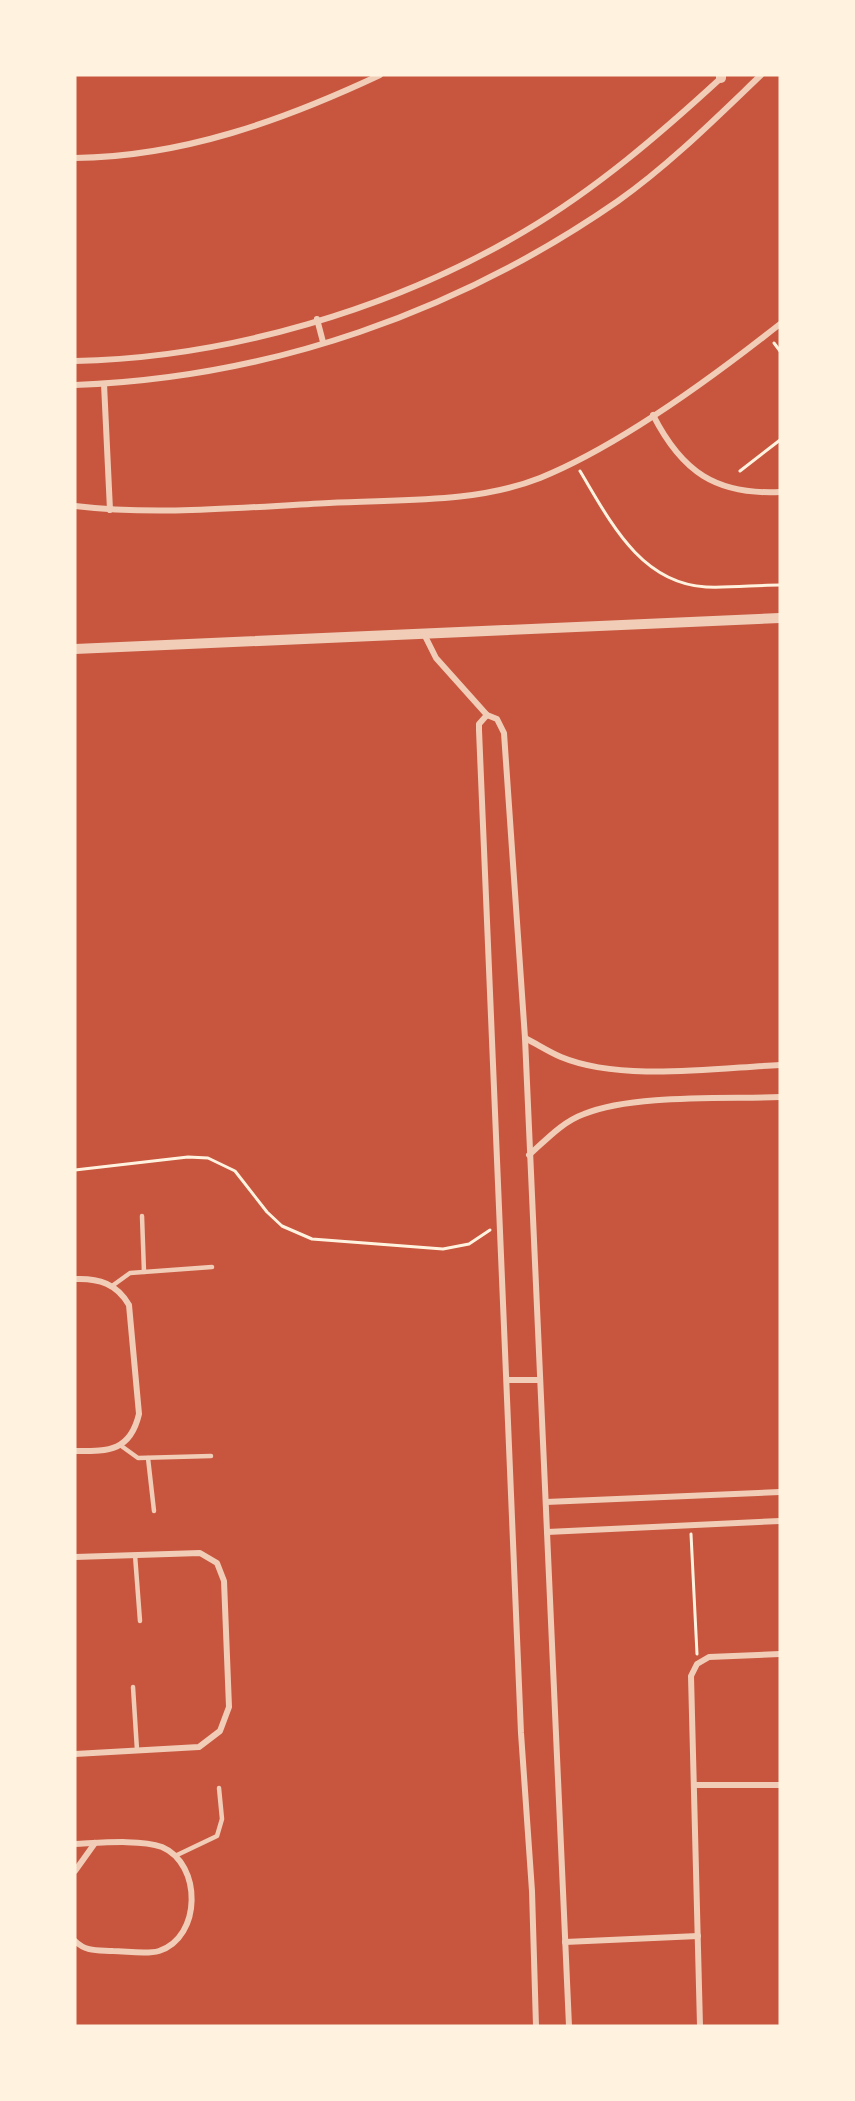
<svg xmlns="http://www.w3.org/2000/svg" width="855" height="2101" viewBox="0 0 855 2101" font-family="Cabin,sans-serif">
<rect width="100%" height="100%" fill="#c8553d"/>
<g fill="none" stroke-linecap="round" stroke-linejoin="round">
<g stroke="#fff3e0" stroke-width="3">
<polyline points="774,343 780,351"/>
<path d="M 580,471 C 610,521 640,583 706,587 C 731,588 756,585 780,585"/>
<polyline points="740,471 780,440"/>
<polyline points="75,1170 188,1157 208,1158 235,1171 267,1212 282,1226 312,1239 443,1249 469,1244 490,1230"/>
<polyline points="691,1534 697,1654"/>
</g>
<g stroke="#f1ccb7" stroke-width="4.5">
<polyline points="142,1216 144,1272"/>
<polyline points="112,1286 130,1273 212,1267"/>
<polyline points="120,1445 138,1458 211,1456"/>
<polyline points="148,1458 154,1511"/>
<polyline points="135,1555 140,1621"/>
<polyline points="133,1687 137,1750"/>
<polyline points="175,1856 217,1836 222,1819 219,1788"/>
</g>
<g stroke="#f1ccb7" stroke-width="6">
<path d="M 75,158 C 182,157 284,120 380,75"/>
<polyline points="317,319 323,342"/>
<path d="M 75,361 C 227,358 394,309 525,231 C 596,189 660,134 721,78"/>
<polyline points="104,384 110,510"/>
<path d="M 75,385 C 270,378 458,312 618,201 C 670,164 715,119 761,75"/>
<path d="M 653,415 C 682,472 716,495 780,492"/>
<path d="M 75,506 C 159,516 245,507 329,503 C 398,499 474,504 540,478 C 619,446 713,377 780,324"/>
<polyline points="424,634 436,658 487,715 497,719 504,733 525,1038 569,2026"/>
<polyline points="487,715 479,724 479,730 521,1733 532,1891 536,2026"/>
<path d="M 525,1038 C 537,1044 549,1052 561,1057 C 621,1082 716,1068 780,1065"/>
<path d="M 529,1155 C 546,1140 562,1122 584,1114 C 632,1094 726,1099 780,1097"/>
<path d="M 75,1279 C 99,1278 117,1284 129,1305 L 139,1414 C 130,1452 108,1451 75,1451"/>
<polyline points="507,1380 538,1380"/>
<polyline points="546,1502 780,1492"/>
<polyline points="547,1532 780,1521"/>
<polyline points="75,1557 200,1553 217,1563 224,1581 229,1707 220,1731 199,1747 75,1754"/>
<polyline points="694,1785 780,1785"/>
<path d="M 75,1844 C 99,1843 140,1839 162,1847 C 202,1864 202,1937 159,1951 C 146,1955 126,1951 113,1951 C 98,1950 86,1952 75,1941"/>
<polyline points="75,1871 95,1843"/>
<polyline points="565,1942 698,1936"/>
<polyline points="700,2026 691,1676 697,1664 709,1657 780,1654"/>
</g>
<g stroke="#f1ccb7" stroke-width="10">
<polyline points="721,78 721,75"/>
<polyline points="75,649 780,618"/>
</g>
</g>
<rect width="855" height="2101" fill="none" stroke="#fff3e0" stroke-width="153"/>
</svg>
